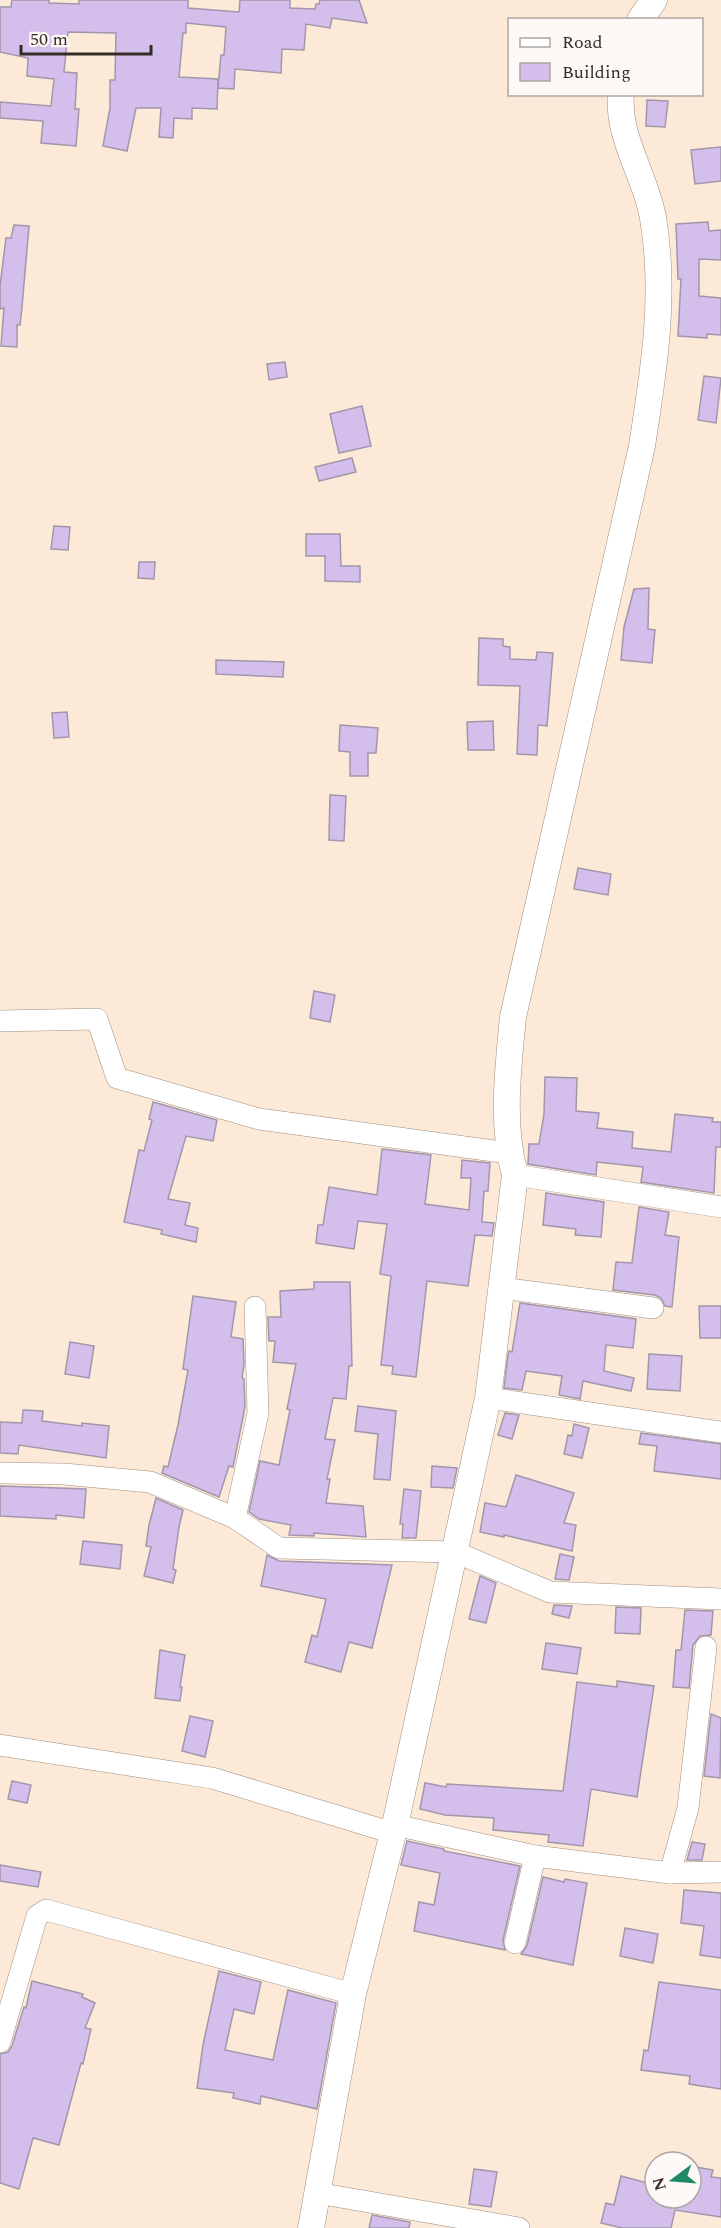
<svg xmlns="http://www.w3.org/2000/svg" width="721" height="2228" viewBox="0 0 721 2228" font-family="Spectral,serif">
<rect width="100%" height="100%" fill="#fde9d8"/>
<g fill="#d4bfec" stroke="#a097ab" stroke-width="1.5">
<polygon points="12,0 49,0 49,3 79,4 79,0 188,0 188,8 239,12 240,0 290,0 290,8 315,9 316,4 319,4 320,0 359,0 367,23 332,18 330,28 306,24 304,50 282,49 281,73 235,69 234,89 218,88 221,55 224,55 226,27 186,23 186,33 183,33 179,77 218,79 217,109 192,108 192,119 174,118 173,138 159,137 161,108 136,108 127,151 103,146 110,108 110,80 115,80 116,33 68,32 64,72 77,73 75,109 79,109 76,146 41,143 43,121 0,118 0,102 51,106 54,79 27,76 28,58 0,52 0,7 11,7"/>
<polygon points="647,100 668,101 665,127 646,126"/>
<polygon points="721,147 721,181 695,184 691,150"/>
<polygon points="708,222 709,231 721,230 721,260 699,259 699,296 721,298 721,335 707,334 707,338 678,336 681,279 678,279 676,224"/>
<polygon points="14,225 29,226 22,307 20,325 17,325 17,347 1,346 4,308 0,309 0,286 6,238 11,238"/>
<polygon points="285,362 287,377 269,380 267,364"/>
<polygon points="704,376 721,378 716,423 698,420"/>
<polygon points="362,406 371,446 339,453 330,414"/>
<polygon points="352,458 356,472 319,481 315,467"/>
<polygon points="54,526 70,527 68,550 51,549"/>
<polygon points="306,534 340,534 341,566 360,566 360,582 325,581 325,556 306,556"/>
<polygon points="139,562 155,562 154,579 138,578"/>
<polygon points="649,588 648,629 655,630 652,663 621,660 624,627 634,589"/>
<polygon points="479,638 503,639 503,646 510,647 510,659 536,660 537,652 553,653 547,726 538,725 537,755 517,754 520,686 478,685"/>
<polygon points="216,660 284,662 283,677 216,674"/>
<polygon points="67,712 69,737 54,738 52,713"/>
<polygon points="493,721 494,750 468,750 467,722"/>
<polygon points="340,725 378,728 376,753 368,753 368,776 350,776 350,752 339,751"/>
<polygon points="330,795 346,796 344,841 329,840"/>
<polygon points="578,868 611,874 608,895 574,889"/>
<polygon points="314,991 335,995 330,1022 310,1018"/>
<polygon points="545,1077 577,1078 576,1111 599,1113 597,1128 633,1132 632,1148 671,1152 675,1114 713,1118 712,1122 721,1122 721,1147 716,1147 714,1193 641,1182 643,1167 597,1162 596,1175 528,1164 529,1144 539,1144 544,1114"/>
<polygon points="153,1102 217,1120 213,1141 186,1136 168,1199 190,1203 185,1225 198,1228 196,1242 161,1234 162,1230 124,1222 139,1150 144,1151 152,1120 149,1119"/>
<polygon points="382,1149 431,1155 425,1204 469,1210 471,1178 461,1178 462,1160 490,1163 488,1191 484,1191 482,1222 494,1223 492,1236 475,1235 468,1286 427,1281 416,1377 392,1374 393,1366 381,1365 391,1276 380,1274 387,1224 358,1221 354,1249 316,1243 318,1225 323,1225 329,1187 377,1195"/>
<polygon points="546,1193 604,1202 601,1237 575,1235 576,1229 543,1225"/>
<polygon points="639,1207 669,1212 665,1235 679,1237 672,1307 665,1306 661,1298 655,1295 613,1290 616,1262 632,1263"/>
<polygon points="314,1282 350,1282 352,1366 349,1366 346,1399 333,1398 329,1418 325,1439 335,1440 327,1479 330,1479 326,1503 363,1506 366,1537 314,1533 314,1536 289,1535 291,1525 259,1519 249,1512 260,1461 279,1465 290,1410 287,1409 296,1364 273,1362 275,1341 269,1341 268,1317 281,1317 280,1291 314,1289"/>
<polygon points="193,1296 236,1302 231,1337 243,1339 244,1365 242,1378 244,1379 245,1407 233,1467 229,1466 219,1497 162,1473 164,1466 168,1467 178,1425 188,1370 183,1369"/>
<polygon points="520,1303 636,1319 633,1348 606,1345 604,1371 634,1378 631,1391 583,1381 580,1399 559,1395 562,1376 526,1371 522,1390 504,1388 508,1355 509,1351 512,1352"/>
<polygon points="699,1306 721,1306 721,1338 700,1338"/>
<polygon points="70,1342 94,1346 89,1378 65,1374"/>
<polygon points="649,1354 682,1356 680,1391 647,1389"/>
<polygon points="358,1406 396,1411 390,1480 374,1479 378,1434 355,1431"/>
<polygon points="23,1410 43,1411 42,1421 82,1426 82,1423 109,1426 106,1458 19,1445 18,1454 0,1453 0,1422 22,1423"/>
<polygon points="505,1413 519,1415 512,1439 498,1435"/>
<polygon points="574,1424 589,1428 582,1458 564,1454 568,1435 572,1436"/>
<polygon points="641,1433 721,1444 721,1479 654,1471 657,1446 639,1444"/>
<polygon points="432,1466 457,1468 453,1488 431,1487"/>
<polygon points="516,1475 574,1493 564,1523 576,1525 572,1551 504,1535 504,1537 480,1532 485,1503 506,1507"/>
<polygon points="0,1486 86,1489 84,1518 56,1515 56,1519 0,1516"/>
<polygon points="404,1489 421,1491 416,1538 402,1538 403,1524 400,1524"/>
<polygon points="156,1498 183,1510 179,1527 173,1569 176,1570 173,1583 144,1576 151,1547 146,1546 149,1525"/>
<polygon points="83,1541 122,1545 120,1569 80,1564"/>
<polygon points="560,1554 574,1557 569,1580 555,1579"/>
<polygon points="267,1555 279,1561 392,1565 372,1648 349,1642 341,1672 305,1662 312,1635 317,1637 326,1599 261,1586"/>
<polygon points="480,1576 496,1583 486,1623 469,1619"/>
<polygon points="554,1605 572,1606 569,1618 552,1614"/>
<polygon points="616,1607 641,1608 640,1634 615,1633"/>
<polygon points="685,1610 713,1611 711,1635 700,1636 693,1645 689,1688 673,1687 676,1650 681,1650"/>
<polygon points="546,1643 581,1648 577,1674 542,1669"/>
<polygon points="160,1650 185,1655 180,1687 182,1687 180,1701 155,1698"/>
<polygon points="617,1681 654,1686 637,1797 591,1789 583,1846 548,1842 549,1835 493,1830 494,1818 445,1815 420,1809 425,1783 446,1787 447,1784 563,1791 577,1682 617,1687"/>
<polygon points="711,1714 721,1718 720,1778 704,1776"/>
<polygon points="190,1716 213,1721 205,1757 182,1751"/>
<polygon points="12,1781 31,1785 27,1803 8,1799"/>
<polygon points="407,1841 444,1849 444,1851 520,1866 503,1940 505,1950 414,1931 419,1902 434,1905 440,1873 401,1865"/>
<polygon points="692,1842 705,1844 702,1860 687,1860"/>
<polygon points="0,1865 41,1872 38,1887 0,1881"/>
<polygon points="543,1877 564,1882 565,1879 587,1883 573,1965 521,1954 527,1946"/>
<polygon points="684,1890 721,1893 721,1958 700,1955 704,1926 681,1923"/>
<polygon points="625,1928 658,1934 653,1963 620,1956"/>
<polygon points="219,1971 261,1982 254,2014 234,2009 225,2050 273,2060 288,1990 336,2003 317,2109 261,2096 260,2104 233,2098 234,2093 197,2088 203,2045"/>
<polygon points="32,1981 83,1994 82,1997 95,2003 85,2028 91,2029 83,2064 81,2063 59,2145 33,2138 19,2189 0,2183 0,2054 8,2052 12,2046 24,2007 26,2008"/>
<polygon points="659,1982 721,1990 721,2089 689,2084 690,2076 641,2070 644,2050 648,2051"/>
<polygon points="691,2166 713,2170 711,2177 721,2178 721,2217 675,2210 671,2228 622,2228 601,2223 606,2203 614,2205 621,2176 655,2185 655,2198 691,2198"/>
<polygon points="474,2169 497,2172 491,2207 469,2204"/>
<polygon points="372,2215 410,2222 409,2228 369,2228"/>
</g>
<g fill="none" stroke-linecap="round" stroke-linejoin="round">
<defs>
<g id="minor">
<polyline points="0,1021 97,1019 117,1078 259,1119 509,1153"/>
<polyline points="515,1175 721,1207"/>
<polyline points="502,1288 653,1308"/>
<polyline points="488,1398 721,1432"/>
<polyline points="0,1473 64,1474 150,1482 235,1518 279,1548 455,1552 550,1592 721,1599"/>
<polyline points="235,1518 258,1413 255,1307"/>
<polyline points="0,1745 212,1778 393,1833"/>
<polyline points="395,1825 535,1856 670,1873 721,1872"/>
<polyline points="670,1873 688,1808 706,1647"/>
<polyline points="515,1943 535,1856"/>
<polyline points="0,2042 37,1916 46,1910 353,1994"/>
<polyline points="317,2193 519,2228"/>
</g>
<g id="tertiary">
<polyline points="640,20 654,0"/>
<path d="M 311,2228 L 353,1994 L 395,1825 L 488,1398 L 515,1175 C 501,1124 508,1069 513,1017 L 642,446 C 654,369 666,295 653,218 C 646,176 617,138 621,94"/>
</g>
</defs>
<use href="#minor" stroke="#a18e7e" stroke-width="22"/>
<use href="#tertiary" stroke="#a18e7e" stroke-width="27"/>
<use href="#minor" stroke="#fff" stroke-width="21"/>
<use href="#tertiary" stroke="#fff" stroke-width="26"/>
</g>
<rect x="508" y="18" width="195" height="78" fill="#fef9f6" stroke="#ada7a3" stroke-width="1.5"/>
<rect x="520" y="38" width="30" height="9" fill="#ffffff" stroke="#ada7a3" stroke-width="1.5"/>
<text x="562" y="48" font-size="18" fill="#342d26">Road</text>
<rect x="520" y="63" width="30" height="18" fill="#d4bfec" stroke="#ada7a3" stroke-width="1.5"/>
<text x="562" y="78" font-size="18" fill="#342d26">Building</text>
<g transform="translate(673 2180) rotate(254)"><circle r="28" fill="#fef9f6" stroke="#ada7a3" stroke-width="1.5"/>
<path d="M0-4.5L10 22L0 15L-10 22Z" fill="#1f8966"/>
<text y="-9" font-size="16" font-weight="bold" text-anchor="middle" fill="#342d26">N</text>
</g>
<path d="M21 45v9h130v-9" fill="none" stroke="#342d26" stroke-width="3"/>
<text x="30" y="45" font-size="18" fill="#342d26" stroke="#fef9f6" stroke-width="4.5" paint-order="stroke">50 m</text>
</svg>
